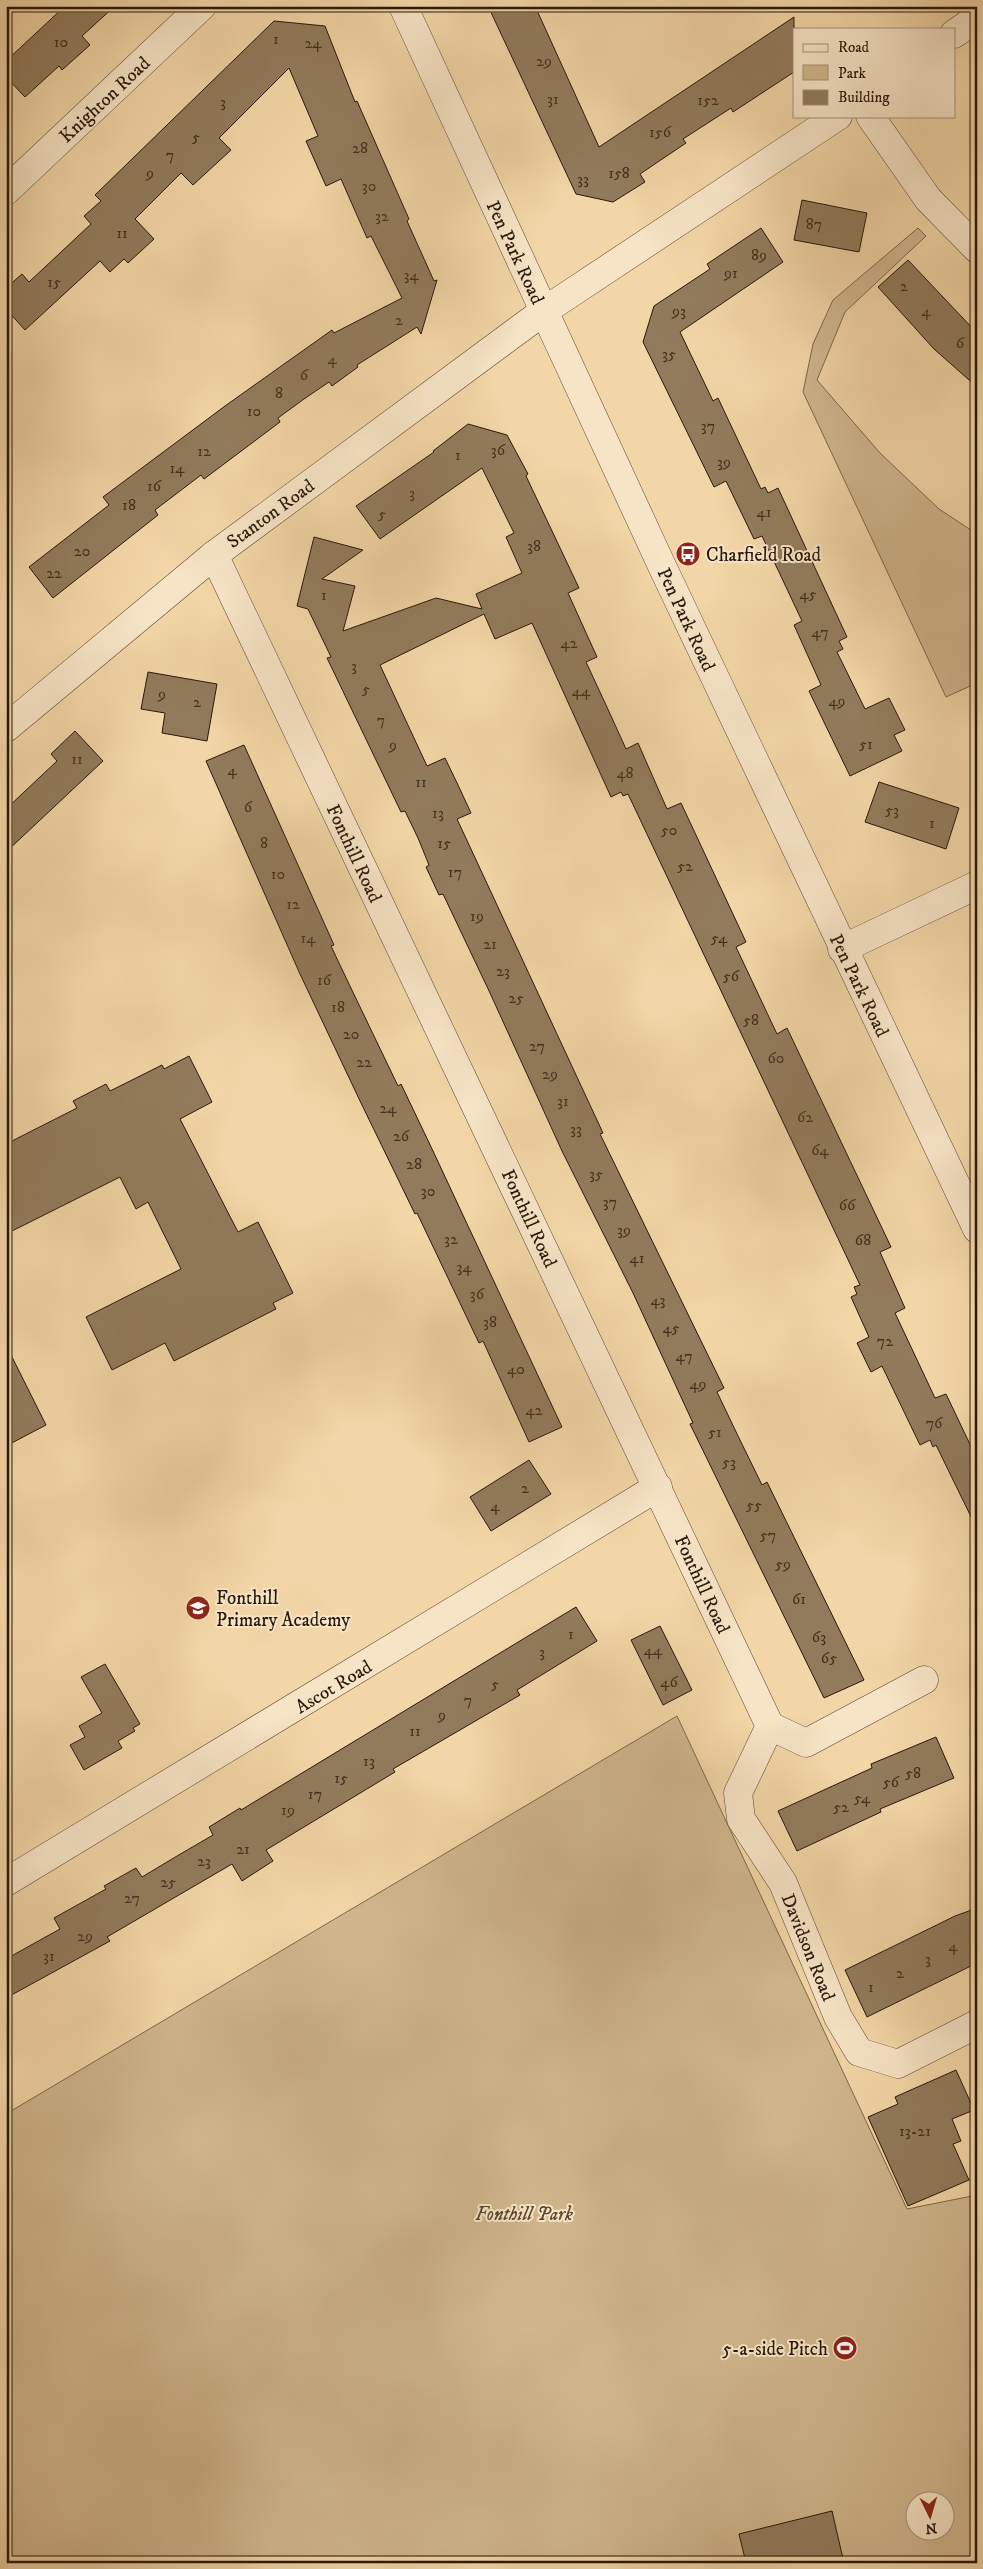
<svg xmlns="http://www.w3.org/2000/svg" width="983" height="2569" viewBox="0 0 983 2569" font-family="'IM FELL DW Pica',serif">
<rect width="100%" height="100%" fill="#f3d6a7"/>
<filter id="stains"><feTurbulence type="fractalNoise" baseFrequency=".004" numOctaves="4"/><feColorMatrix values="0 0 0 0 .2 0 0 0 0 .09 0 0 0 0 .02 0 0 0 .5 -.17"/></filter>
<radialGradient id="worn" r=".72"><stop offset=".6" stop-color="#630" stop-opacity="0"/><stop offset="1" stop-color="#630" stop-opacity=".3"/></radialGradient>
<g fill="#d0b68c" stroke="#7c674c" fill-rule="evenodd">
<polygon points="918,228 926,236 845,312 817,380 880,453 939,509 977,534 977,683 946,697 803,392 813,344 833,300"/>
<path d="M 677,1716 L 907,2209 L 977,2195 L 977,2563 L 6,2563 L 6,2114 ZM 916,2502 L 946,2502 L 946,2532 L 916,2532 Z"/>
</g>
<g fill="#927b5c" stroke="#28180b">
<polygon points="65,6 115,6 82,36 90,45 62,70 59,66 25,97 6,77 6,61"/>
<polygon points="488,6 535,6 599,147 794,17 794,72 733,112 731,108 683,139 686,143 640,174 645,182 613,202 576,194"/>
<polygon points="274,21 325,26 355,102 357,101 409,219 407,221 434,281 437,280 421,334 417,327 357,365 358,367 332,386 329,382 304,399 278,418 280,422 204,479 201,475 155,510 158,515 53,598 29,567 109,505 103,497 225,406 332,330 334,333 402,298 371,236 367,238 341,179 326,186 306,141 318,136 289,68 219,138 231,150 193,185 181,173 135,219 154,239 128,263 124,259 110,272 100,261 25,330 6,309 6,288 22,274 29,282 91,224 84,216 101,201 95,195"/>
<polygon points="802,200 867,213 859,252 794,240"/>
<polygon points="761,228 783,262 680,332 713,401 718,398 761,489 765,487 768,493 778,488 847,637 839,641 843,649 837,652 865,709 889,698 905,730 894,735 902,751 850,776 809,691 821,685 794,625 802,621 762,536 754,539 726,481 714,487 643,342 654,306 710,269 707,264"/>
<polygon points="908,260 977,333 977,387 934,349 878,287"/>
<polygon points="468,424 507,435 528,474 526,476 579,588 568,593 597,657 586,662 606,705 626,749 638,743 667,809 681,803 746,942 736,947 777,1034 787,1028 891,1247 880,1252 905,1308 895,1313 935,1398 946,1394 977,1459 977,1529 936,1445 933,1447 930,1440 920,1445 882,1366 871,1372 857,1343 869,1337 851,1297 857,1294 854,1287 860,1285 628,794 623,796 621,792 611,797 532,623 495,639 484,614 380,665 427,766 445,758 458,785 471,813 457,819 603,1133 600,1134 724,1388 717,1392 739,1438 762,1485 767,1482 864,1680 824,1698 690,1424 693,1423 633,1293 562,1151 490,993 443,894 439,895 426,867 429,865 418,838 405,811 401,812 327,658 331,657 308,609 297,606 314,537 363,550 322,579 355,586 343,631 436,598 482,609 476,594 522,573 506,537 514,533 482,468 380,539 356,506 434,452 433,451"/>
<polygon points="148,672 217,684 207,741 162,733 165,713 141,709"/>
<polygon points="75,731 103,761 6,852 6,809 57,761 51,754"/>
<polygon points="244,745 334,945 331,946 349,984 398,1086 401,1084 433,1151 562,1427 529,1442 483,1341 479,1343 417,1213 415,1214 361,1103 300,974 206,761"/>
<polygon points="879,782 959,808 946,849 865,822"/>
<polygon points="189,1056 212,1102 180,1119 238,1232 258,1222 293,1293 273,1303 276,1309 174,1361 165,1343 112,1370 86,1317 181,1269 148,1202 136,1209 120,1177 6,1234 6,1144 77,1108 73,1101 106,1084 110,1091 162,1065 164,1069"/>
<polygon points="6,1345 46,1425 6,1446"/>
<polygon points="529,1460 551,1494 491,1531 470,1497"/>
<polygon points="576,1607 597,1641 517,1690 520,1695 393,1769 395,1772 266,1850 273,1861 242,1881 232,1864 107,1937 110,1941 6,1998 6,1959 60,1929 54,1918 106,1889 104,1886 136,1868 142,1877 177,1856 213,1835 209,1827 240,1808 241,1810"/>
<polygon points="660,1626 692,1690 663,1705 631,1640"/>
<polygon points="105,1664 140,1724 133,1728 135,1731 118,1741 122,1748 84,1770 70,1745 85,1737 79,1726 102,1713 81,1677"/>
<polygon points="936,1737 954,1778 880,1809 881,1812 797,1851 778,1811 872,1768 871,1764"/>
<polygon points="977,1908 977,1963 867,2017 845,1970 955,1916"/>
<polygon points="956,2070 974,2110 952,2119 961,2141 953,2144 969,2180 908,2206 868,2117 898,2104 895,2097"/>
<polygon points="832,2511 844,2563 746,2563 739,2534"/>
</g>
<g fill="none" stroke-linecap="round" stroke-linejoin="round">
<defs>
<g id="minor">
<polyline points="954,34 977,18"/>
<polyline points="870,116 928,199 977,249"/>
<polyline points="6,191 202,6"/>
<polyline points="214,555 770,1726 806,1743 924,1680"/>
<polyline points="6,728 214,555 544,311 838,116"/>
<polyline points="842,949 977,885"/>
<polyline points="770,1726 738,1793 741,1819 783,1883 838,2017 859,2052 898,2064 977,2024"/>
<polyline points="6,1882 658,1487"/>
</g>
<polyline id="tertiary" points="403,6 662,566 977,1229"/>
</defs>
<use href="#minor" stroke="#5b4832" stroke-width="29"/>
<use href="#tertiary" stroke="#5b4832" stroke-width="29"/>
<use href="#minor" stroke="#f7e4c6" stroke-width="28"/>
<use href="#tertiary" stroke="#f7e4c6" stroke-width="28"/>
</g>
<defs>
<symbol id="bus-disc" viewBox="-11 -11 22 22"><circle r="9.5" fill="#8f2418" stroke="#f7e4c6"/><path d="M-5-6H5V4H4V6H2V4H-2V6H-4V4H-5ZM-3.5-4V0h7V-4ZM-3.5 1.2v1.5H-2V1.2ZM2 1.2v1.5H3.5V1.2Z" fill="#fff"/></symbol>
<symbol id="school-disc" viewBox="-11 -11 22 22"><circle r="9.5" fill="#8f2418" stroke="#f7e4c6"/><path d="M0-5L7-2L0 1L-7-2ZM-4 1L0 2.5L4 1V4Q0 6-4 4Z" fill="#fff"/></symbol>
<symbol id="stadium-disc" viewBox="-11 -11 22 22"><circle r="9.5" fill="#8f2418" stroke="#f7e4c6"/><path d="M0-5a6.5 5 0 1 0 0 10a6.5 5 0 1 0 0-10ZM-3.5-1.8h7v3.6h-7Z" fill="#fff"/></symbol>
</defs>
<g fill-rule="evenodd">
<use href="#bus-disc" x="674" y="540" width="28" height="28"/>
<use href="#school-disc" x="184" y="1594" width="28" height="28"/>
<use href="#stadium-disc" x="831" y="2334" width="28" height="28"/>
</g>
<g text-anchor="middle" stroke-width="4" stroke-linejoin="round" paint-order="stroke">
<g font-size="16" fill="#42311f">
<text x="276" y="44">1</text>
<text x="61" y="47">10</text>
<text x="313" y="48">24</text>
<text x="544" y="66">29</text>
<text x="553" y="104">31</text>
<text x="708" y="105">152</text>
<text x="223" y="107">3</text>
<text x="660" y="137">156</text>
<text x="196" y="142">5</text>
<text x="360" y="153">28</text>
<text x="170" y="160">7</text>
<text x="150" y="178">9</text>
<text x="619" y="178">158</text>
<text x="583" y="184">33</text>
<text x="369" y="191">30</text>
<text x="382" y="221">32</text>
<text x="814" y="229">87</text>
<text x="122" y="238">11</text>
<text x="759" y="260">89</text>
<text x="731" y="278">91</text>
<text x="411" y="280">34</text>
<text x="54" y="287">15</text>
<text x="904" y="291">2</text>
<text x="679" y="316">93</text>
<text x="926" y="316">4</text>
<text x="399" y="325">2</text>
<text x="960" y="348">6</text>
<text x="669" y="359">35</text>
<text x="332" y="364">4</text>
<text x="304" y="380">6</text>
<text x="279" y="398">8</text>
<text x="254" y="416">10</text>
<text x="708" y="431">37</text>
<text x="498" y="455">36</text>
<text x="204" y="456">12</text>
<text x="458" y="460">1</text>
<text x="724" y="467">39</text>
<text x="177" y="473">14</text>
<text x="154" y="491">16</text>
<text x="412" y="498">3</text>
<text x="129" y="510">18</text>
<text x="764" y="517">41</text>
<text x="382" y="519">5</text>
<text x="534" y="551">38</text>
<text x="82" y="556">20</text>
<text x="54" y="578">22</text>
<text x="808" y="599">45</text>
<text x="324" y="600">1</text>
<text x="820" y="637">47</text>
<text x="569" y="648">42</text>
<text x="354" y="671">3</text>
<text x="366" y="694">5</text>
<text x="581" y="696">44</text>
<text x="162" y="699">9</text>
<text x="837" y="706">49</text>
<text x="197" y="707">2</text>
<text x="381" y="725">7</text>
<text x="866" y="749">51</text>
<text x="393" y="750">9</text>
<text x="77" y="764">11</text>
<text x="232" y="775">4</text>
<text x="625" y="778">48</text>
<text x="421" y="787">11</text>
<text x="248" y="812">6</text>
<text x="892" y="815">53</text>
<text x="438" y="818">13</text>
<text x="932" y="828">1</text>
<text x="669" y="835">50</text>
<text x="264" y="848">8</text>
<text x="444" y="848">15</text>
<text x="685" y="871">52</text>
<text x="455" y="877">17</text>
<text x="278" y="879">10</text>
<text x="293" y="909">12</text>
<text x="477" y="921">19</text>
<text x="308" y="943">14</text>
<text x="719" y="943">54</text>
<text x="490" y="949">21</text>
<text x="503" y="976">23</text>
<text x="731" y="981">56</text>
<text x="324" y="985">16</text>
<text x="516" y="1003">25</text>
<text x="338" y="1012">18</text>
<text x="751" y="1025">58</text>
<text x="351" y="1039">20</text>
<text x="537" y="1051">27</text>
<text x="776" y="1063">60</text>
<text x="364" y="1067">22</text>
<text x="550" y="1079">29</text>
<text x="563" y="1106">31</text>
<text x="388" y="1113">24</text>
<text x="805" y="1122">62</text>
<text x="576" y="1134">33</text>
<text x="401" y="1141">26</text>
<text x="820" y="1155">64</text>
<text x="414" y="1169">28</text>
<text x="596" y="1179">35</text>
<text x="428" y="1196">30</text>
<text x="610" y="1207">37</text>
<text x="847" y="1210">66</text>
<text x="624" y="1235">39</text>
<text x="451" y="1244">32</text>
<text x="863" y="1245">68</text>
<text x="637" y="1263">41</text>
<text x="464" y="1272">34</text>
<text x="477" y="1299">36</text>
<text x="658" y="1305">43</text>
<text x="490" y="1327">38</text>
<text x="671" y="1333">45</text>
<text x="885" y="1346">72</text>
<text x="684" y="1361">47</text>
<text x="516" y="1374">40</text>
<text x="698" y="1389">49</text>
<text x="534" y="1415">42</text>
<text x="934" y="1428">76</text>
<text x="715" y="1437">51</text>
<text x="729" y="1467">53</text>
<text x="525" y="1493">2</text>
<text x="754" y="1510">55</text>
<text x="495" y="1511">4</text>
<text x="768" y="1540">57</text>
<text x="783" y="1569">59</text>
<text x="799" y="1604">61</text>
<text x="571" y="1639">1</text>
<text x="819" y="1642">63</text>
<text x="653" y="1655">44</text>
<text x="542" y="1657">3</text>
<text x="829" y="1663">65</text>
<text x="669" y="1687">46</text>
<text x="495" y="1689">5</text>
<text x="468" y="1705">7</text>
<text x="442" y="1720">9</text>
<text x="415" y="1736">11</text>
<text x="369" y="1766">13</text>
<text x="913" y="1778">58</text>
<text x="341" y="1783">15</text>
<text x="891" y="1787">56</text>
<text x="315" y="1799">17</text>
<text x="862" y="1803">54</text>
<text x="841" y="1812">52</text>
<text x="288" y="1815">19</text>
<text x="243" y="1854">21</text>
<text x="204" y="1866">23</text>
<text x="168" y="1887">25</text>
<text x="132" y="1903">27</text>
<text x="85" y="1941">29</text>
<text x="953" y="1951">4</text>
<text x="49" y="1961">31</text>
<text x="928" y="1964">3</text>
<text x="900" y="1978">2</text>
<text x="871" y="1992">1</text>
<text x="915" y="2136">13-21</text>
</g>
<g font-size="19" fill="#28180b" stroke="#f7e4c6">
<text transform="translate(104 99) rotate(-43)" y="7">Knighton Road</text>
<text transform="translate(516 252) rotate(65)" y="7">Pen Park Road</text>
<text transform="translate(270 513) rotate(-36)" y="7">Stanton Road</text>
<text transform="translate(687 619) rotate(65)" y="7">Pen Park Road</text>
<text transform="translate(355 853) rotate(65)" y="7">Fonthill Road</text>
<text transform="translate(860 985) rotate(64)" y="7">Pen Park Road</text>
<text transform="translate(530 1218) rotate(65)" y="7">Fonthill Road</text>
<text transform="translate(703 1584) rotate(65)" y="7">Fonthill Road</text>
<text transform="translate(333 1686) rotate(-31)" y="7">Ascot Road</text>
<text transform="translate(809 1947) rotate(68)" y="7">Davidson Road</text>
</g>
<g font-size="19" fill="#28180b" stroke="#f7e4c6" text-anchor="start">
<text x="706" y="561">Charfield Road</text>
<text x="216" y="1604">Fonthill<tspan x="216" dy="22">Primary Academy</tspan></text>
<text x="828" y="2355" text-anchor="end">5-a-side Pitch</text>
</g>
<g font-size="19" font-style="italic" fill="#5a4732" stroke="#f7e4c6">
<text x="524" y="2220">Fonthill Park</text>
</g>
</g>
<rect width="983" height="2569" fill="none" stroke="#f3d6a7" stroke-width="25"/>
<rect x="8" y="8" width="968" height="2554" fill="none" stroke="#28180b" stroke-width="2.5"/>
<rect x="12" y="12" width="958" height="2544" fill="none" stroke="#28180b"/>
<rect x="793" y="28" width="162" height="90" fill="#f7e4c6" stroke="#a4927b"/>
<rect x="803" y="44" width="25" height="8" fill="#f7e4c6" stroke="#a4927b"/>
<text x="838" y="52" font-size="15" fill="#28180b">Road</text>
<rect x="803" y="65" width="25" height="15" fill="#d0b68c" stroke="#a4927b"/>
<text x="838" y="78" font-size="15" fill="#28180b">Park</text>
<rect x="803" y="90" width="25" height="15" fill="#927b5c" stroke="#a4927b"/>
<text x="838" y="102" font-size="15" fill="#28180b">Building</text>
<g transform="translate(930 2516) rotate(175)"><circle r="24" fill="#f7e4c6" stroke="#a4927b"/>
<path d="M0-4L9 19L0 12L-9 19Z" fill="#8f2418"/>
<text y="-8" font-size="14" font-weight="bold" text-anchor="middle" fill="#28180b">N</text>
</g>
<rect width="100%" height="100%" filter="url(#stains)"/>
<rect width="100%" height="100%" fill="url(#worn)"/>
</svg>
